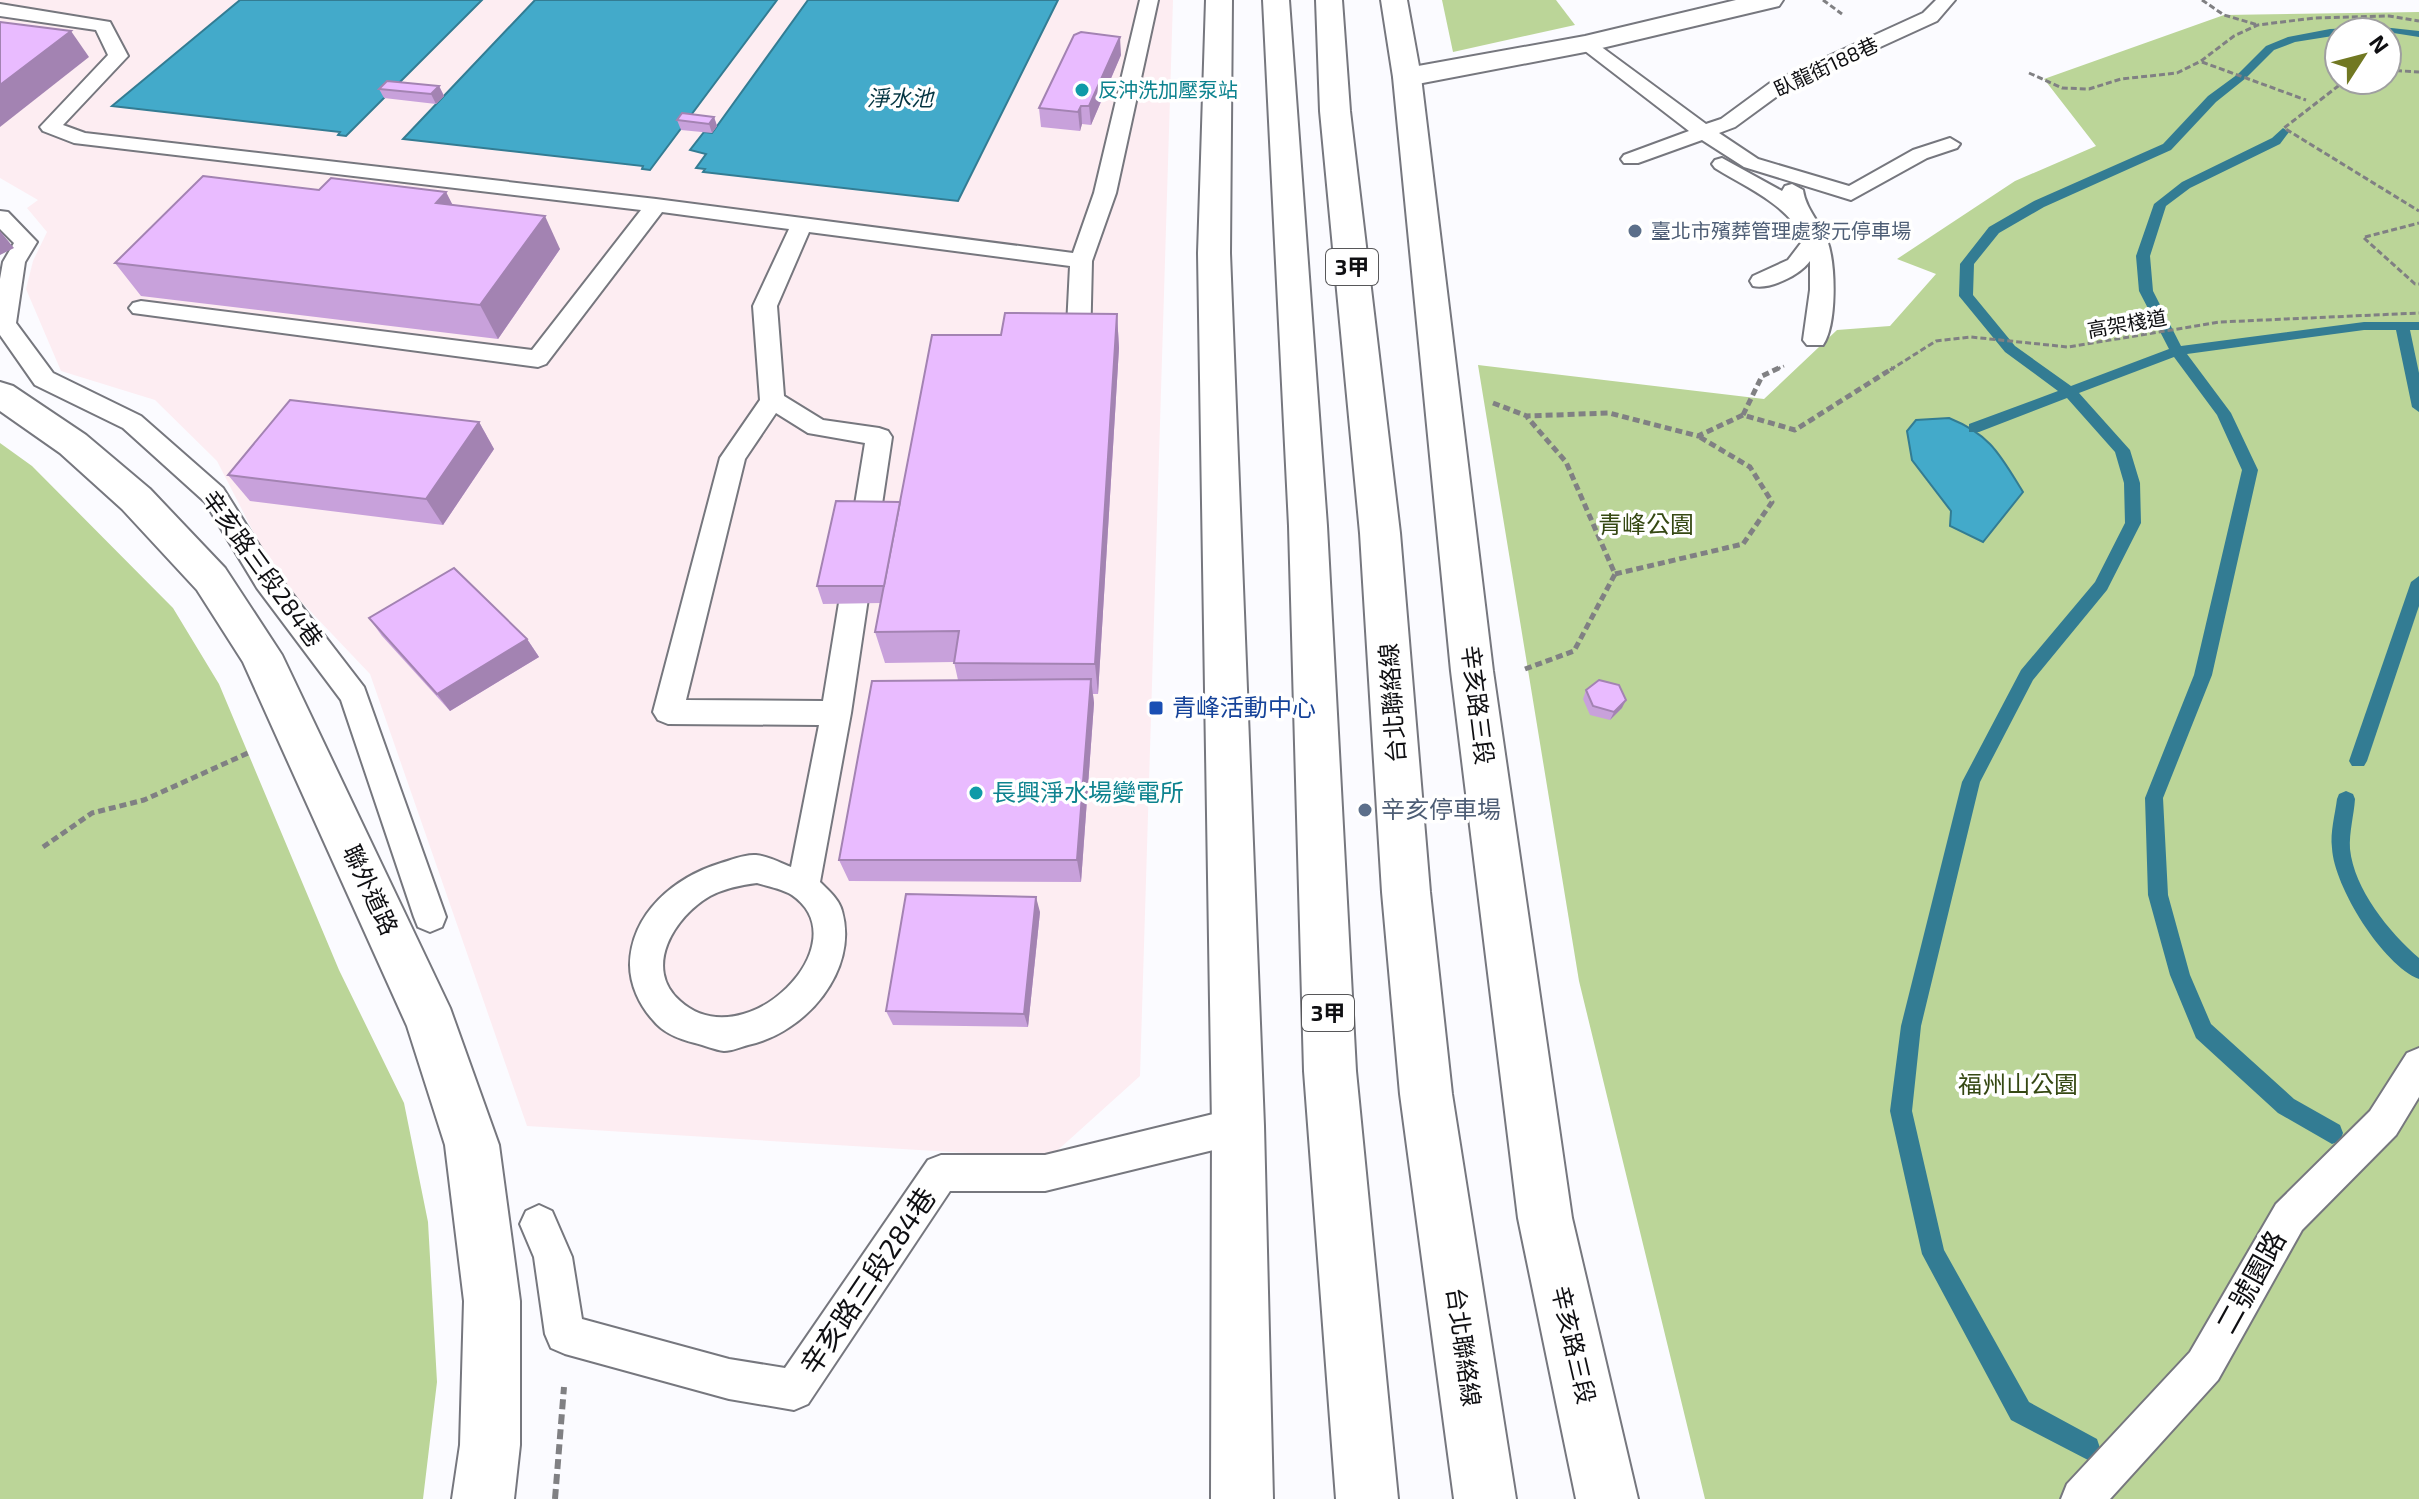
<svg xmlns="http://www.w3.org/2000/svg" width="2419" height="1499" viewBox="0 0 2419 1499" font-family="'Exo 2','Noto Sans TC',sans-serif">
<rect width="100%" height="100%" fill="#fbfbff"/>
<polygon fill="#fdedf2" points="0,0 1173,0 1140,1076 1049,1158 527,1126 370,674 275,574 217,461 155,400 61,371 26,289 33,261 47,232 27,208 38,200 0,178"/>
<g fill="#bbd598" fill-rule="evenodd">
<polygon points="1442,0 1556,0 1575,25 1453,52"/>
<path d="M 2419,12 L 2419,1499 L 1705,1499 L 1579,981 L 1478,365 L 1764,399 L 1837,330 L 1890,326 L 1936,274 L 1897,259 L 2015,181 L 2096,146 L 2044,79 L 2224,15 ZM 2339,32 L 2387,32 L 2387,80 L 2339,80 Z"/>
<polygon points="0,443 32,466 173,608 219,684 339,970 404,1103 428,1222 437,1382 423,1499 0,1499"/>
</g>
<g fill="#43aaca" stroke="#337c93" stroke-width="2">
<polygon points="240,0 482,0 346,136 338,135 340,132 112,106"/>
<polygon points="535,0 777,0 650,170 642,169 643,166 403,139"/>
<polygon points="808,0 1058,0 958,201 703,172 705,169 696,168 706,154 690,150 704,132 712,133"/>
<path d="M 1949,418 C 1991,435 2000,455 2023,492 L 1983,542 L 1950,526 L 1951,511 L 1912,460 L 1907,431 L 1916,420 Z"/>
</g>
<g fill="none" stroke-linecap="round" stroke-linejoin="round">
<g fill="#337c93" fill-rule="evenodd">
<polygon points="2382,27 2419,31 2419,37 2387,32 2339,32 2339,35 2295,42 2274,50 2246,78 2216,102 2171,150 2044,207 1999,233 1974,264 1973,295 2015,346 2071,386 2169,349 2139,291 2136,256 2154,204 2182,182 2272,138 2283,128 2289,132 2280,144 2190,188 2166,206 2150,256 2153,291 2181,346 2364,322 2419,322 2419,330 2410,330 2419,373 2419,412 2412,407 2396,330 2364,330 2187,354 2231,413 2258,470 2212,675 2163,798 2168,895 2190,975 2211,1024 2294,1099 2340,1125 2343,1133 2340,1141 2332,1144 2278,1113 2196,1038 2170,975 2148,895 2145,798 2194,675 2242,470 2217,415 2174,357 2079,393 2130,450 2140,483 2141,523 2107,590 2033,680 1980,782 1921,1026 1912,1111 1944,1250 2029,1402 2097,1439 2100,1448 2097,1457 2088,1460 2011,1420 1922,1254 1890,1111 1901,1026 1962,782 2021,670 2095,582 2125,523 2124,483 2115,452 2067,398 1979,432 1969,432 1969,424 2058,391 2005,352 1959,296 1960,264 1989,227 2034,201 2163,144 2208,96 2238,74 2266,46 2288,37 2330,29"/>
<polygon points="2419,576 2419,606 2367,761 2364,766 2352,766 2349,761 2411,582"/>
<path d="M 2346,791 L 2353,794 L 2355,799 C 2354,815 2349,832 2350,849 C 2354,889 2389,932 2419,958 L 2419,979 C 2383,965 2334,887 2332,848 C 2330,832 2335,815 2337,799 L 2339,794 Z"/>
</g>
<defs>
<g id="service">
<path d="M 1140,0 L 1158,0 L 1116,193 L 1092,261 L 1090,347 L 1086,352 L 1070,352 L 1066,347 L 1070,266 L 809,232 L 777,306 L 784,396 L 823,420 L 879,428 L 888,431 L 892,437 L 851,713 L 820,882 C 828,890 839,899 842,911 C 859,971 805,1033 748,1045 C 741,1047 732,1051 724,1051 C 715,1050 704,1045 695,1043 C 679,1039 663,1033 653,1020 C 640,1006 630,985 630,965 C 631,913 675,877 721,863 C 731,860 745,854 756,855 C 767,856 781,863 791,867 L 819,725 L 668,724 L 658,720 L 653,712 L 720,458 L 760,400 L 753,306 L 789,229 L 662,212 L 546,364 L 538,367 L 133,313 L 129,308 L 133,303 L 141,301 L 532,350 L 641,210 L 74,143 L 43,131 L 40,127 L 108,55 L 96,30 L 0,16 L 0,4 L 110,22 L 128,56 L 63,125 L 85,133 L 656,199 L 1073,253 L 1094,193 ZM 776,413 L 808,433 L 865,443 L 823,701 L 686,700 L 745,459 ZM 757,883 C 767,886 783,889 792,895 C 862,943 745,1060 680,1001 C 642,968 675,916 710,896 C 725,888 741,885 757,883 Z"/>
<polygon points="1936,0 1955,0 1937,21 1784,91 1735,127 1719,133 1758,159 1849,186 1913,150 1950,138 1960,144 1957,148 1927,158 1851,200 1744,167 1702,140 1638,163 1624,163 1621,159 1624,155 1689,131 1576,44 1585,38 1592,40 1706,124 1721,119 1770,83 1923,13"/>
<path d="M 1722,158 L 1782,191 L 1785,186 L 1792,184 L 1803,190 C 1806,210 1820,222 1827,240 C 1836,263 1837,325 1823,345 L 1807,345 L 1803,340 L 1810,290 L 1810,261 C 1800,275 1770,290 1753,286 L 1750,281 L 1753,276 L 1788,260 L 1804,239 C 1787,204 1747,188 1715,168 L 1712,164 L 1715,160 Z"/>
<polygon points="0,211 8,212 37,242 25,262 16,323 53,373 141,416 223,488 277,574 364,687 446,917 442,927 430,932 418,927 414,917 341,700 257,588 205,502 123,428 35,385 0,335 0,279 3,262 14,243 0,229"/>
<polygon points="2419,1048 2419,1097 2396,1135 2302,1230 2218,1380 2110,1499 2061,1499 2067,1484 2190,1352 2276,1204 2370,1111 2407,1053"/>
<polygon points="1238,1108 1251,1114 1256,1126 1251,1138 1238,1144 1045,1191 950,1191 808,1404 794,1410 729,1399 565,1354 551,1348 545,1334 534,1257 520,1224 526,1211 539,1205 552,1211 572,1257 582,1319 729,1359 785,1368 928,1160 941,1155 1045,1155"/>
</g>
<g id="minor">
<polygon points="1736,0 1783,0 1779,6 1585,52 1407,86 1397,83 1393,77 1397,71 1407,68 1585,36"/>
<polygon points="0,382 13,386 86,435 150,489 225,568 282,655 450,1008 499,1145 520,1301 520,1445 514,1499 452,1499 460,1445 464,1301 445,1145 407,1026 243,662 197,590 122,509 60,453 0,411"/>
</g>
<g id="secondary">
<polygon points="1206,0 1232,0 1230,253 1264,1126 1273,1499 1211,1499 1212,1126 1198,253"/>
<polygon points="1381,0 1407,0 1421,77 1493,671 1572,1218 1638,1499 1576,1499 1518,1218 1451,671 1393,77"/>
</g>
<g id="motorway">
<polygon points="1263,0 1289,0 1327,526 1356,1071 1398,1499 1336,1499 1304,1071 1289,526"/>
<polygon points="1316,0 1342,0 1350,111 1400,533 1430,892 1452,1094 1516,1499 1454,1499 1400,1094 1382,892 1360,533 1320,111"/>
</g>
</defs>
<use href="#service" stroke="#76777e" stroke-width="4"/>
<use href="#minor" stroke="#76777e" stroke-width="4"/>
<use href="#secondary" stroke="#76777e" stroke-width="4"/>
<use href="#motorway" stroke="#76777e" stroke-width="4"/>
<g stroke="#808083" stroke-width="3" stroke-dasharray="6 3" stroke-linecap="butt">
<polyline points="1823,0 1842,14"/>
<polyline points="2202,0 2224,15 2258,25"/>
<polyline points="2202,62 2306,100"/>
<polyline points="2387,70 2419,72"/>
<polyline points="2029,73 2062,88 2089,89 2121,79 2177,73 2201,61 2234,36 2258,25 2314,18 2389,16 2419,21"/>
<polyline points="2346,80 2284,128 2419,211"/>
<polyline points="2365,237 2419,223"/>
<polyline points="2364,238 2415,284 2419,284"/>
<polyline points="1775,370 1784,366"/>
<polyline points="1890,370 1936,341 1971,337 2068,347 2220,322 2419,313"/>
</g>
<g stroke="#808083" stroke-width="5" stroke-dasharray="7 4" stroke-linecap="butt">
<polyline points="1493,403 1527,416 1609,413 1698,436 1743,415 1795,430 1893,368"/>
<polyline points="1743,415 1762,376 1779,368"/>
<polyline points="1615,574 1743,544 1772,502 1750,467 1698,436"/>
<polyline points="1525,669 1574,651 1615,574 1566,462 1527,417"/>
<polyline points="43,847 92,813 144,800 248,753"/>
</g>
<polyline stroke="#808083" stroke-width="6" stroke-dasharray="10 5" stroke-linecap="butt" points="555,1499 564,1387"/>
<use href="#service" fill="#fff" fill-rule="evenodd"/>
<use href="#minor" fill="#fff" fill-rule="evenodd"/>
<use href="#secondary" fill="#fff" fill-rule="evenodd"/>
<use href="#motorway" fill="#fff" fill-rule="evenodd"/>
</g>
<g fill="#c8a1db">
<polygon points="1121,55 1091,125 1082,124 1080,131 1041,127 1039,108"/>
<polygon points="439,86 444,96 436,104 384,98 379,89"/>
<polygon points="714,117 717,126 712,133 681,130 677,120"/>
<polygon points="319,190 446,192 452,205 560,249 498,339 141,296 115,263"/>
<polygon points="1117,314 1119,348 1098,694 1093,694 1094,703 1081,882 849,881 839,860 958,680 954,662 885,663 875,632 880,603 823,604 817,586 900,502 1001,335"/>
<polygon points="479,422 494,449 443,525 250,501 228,475"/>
<polygon points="369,618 527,639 539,657 450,711 382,636"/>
<polygon points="1586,690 1622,708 1610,720 1590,715 1583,699"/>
<polygon points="1040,912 1028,1027 893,1025 886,1011"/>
</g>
<g fill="#a383b2">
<polygon points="71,31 89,57 0,127 0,85"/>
<polygon points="1120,37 1121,55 1091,125 1089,106"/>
<polygon points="439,86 444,96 436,104 431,94"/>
<polygon points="1081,106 1082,124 1080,131 1078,112"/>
<polygon points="714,117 717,126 712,133 709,124"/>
<polygon points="446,192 463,225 436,203"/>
<polygon points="545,216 560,249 498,339 480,305"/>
<polygon points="0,231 14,248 0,255"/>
<polygon points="1117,314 1119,348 1098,694 1095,664"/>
<polygon points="479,422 494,449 443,525 426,499"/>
<polygon points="527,639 539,657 450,711 437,694"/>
<polygon points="1091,679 1094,703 1081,882 1077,860"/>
<polygon points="1626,700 1622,708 1610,720 1614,712"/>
<polygon points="1036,897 1040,912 1028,1027 1024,1014"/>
</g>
<g fill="#e9bbff" stroke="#a383b2" stroke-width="2">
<polygon points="0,22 71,31 0,85"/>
<polygon points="1081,32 1120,37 1089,106 1081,106 1078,112 1039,108 1074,35"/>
<polygon points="387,81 439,86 431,94 379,89"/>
<polygon points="682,113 714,117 709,124 677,120"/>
<polygon points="203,176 319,190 331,178 446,192 436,203 545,216 480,305 115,263"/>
<polygon points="1005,313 1117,314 1095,664 954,663 959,631 875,632 932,335 1001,335"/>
<polygon points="290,400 479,422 426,499 228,475"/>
<polygon points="836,501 900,502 884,586 817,586"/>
<polygon points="454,568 527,639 437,694 369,618"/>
<polygon points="1091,679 1077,860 839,860 872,681"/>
<polygon points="1599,680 1619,685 1626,700 1614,712 1593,706 1586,690"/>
<polygon points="906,894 1036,897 1024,1014 886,1011"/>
</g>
<g fill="#0f9aa8" stroke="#fff" stroke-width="3">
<circle cx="1082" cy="90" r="8"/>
<circle cx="976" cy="793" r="8"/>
</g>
<g fill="#5c6f8a" stroke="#fff" stroke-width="3">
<circle cx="1635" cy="231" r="8"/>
<circle cx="1365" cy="810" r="8"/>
</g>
<rect fill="#1a4fb4" stroke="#fff" stroke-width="3" x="1148" y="700" width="16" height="16" rx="4"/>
<g text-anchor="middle" stroke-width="7" stroke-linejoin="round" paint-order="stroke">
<g font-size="20" fill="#0f0f12" stroke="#fff">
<text transform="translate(1826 67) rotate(-25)" y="7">臥龍街188巷</text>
<text transform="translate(2127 324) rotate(-10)" y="7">高架棧道</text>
</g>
<g font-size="20" fill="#0d838f" stroke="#fff" text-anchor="start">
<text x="1098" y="97">反沖洗加壓泵站</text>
</g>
<g font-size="20" fill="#4e5e75" stroke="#fff" text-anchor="start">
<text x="1651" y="238">臺北市殯葬管理處黎元停車場</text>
</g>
<g font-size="22" font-style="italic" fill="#033441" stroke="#fff">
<text x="900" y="106">淨水池</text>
</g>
<g fill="#fff" stroke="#575759" stroke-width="2">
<rect x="1326" y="249" width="52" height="36" rx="6"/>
<rect x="1302" y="995" width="52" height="36" rx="6"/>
</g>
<g font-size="22" font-weight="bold" fill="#0f0f12">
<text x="1352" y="275">3甲</text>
<text x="1328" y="1021">3甲</text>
</g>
<g font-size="24" fill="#354813" stroke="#fff">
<text x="1646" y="533">青峰公園</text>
<text x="2018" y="1093">福州山公園</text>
</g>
<g font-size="24" fill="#0f0f12" stroke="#fff">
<text transform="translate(262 569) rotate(54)" y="8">辛亥路三段284巷</text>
<text transform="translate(1393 703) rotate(-94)" y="8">台北聯絡線</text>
<text transform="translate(1477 705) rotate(83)" y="8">辛亥路三段</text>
<text transform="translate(370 890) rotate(65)" y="8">聯外道路</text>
<text transform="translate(1573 1345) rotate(77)" y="8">辛亥路三段</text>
<text transform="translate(1463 1347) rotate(82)" y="8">台北聯絡線</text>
</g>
<g font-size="24" fill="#164399" stroke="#fff" text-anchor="start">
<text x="1172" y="716">青峰活動中心</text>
</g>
<g font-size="24" fill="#0d838f" stroke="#fff" text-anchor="start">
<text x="992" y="801">長興淨水場變電所</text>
</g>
<g font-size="24" fill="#4e5e75" stroke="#fff" text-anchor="start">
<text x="1381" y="818">辛亥停車場</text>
</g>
<g font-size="28" fill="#0f0f12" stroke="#fff">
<text transform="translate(868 1281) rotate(-56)" y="10">辛亥路三段284巷</text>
<text transform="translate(2251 1282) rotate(-61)" y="10">二號園路</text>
</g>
</g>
<g transform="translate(2363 56) rotate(54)"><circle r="38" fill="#ffffff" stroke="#9f9fa0" stroke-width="2"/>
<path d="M0-6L14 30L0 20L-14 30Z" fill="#717822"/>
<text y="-12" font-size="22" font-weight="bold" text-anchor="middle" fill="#0f0f12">N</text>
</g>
</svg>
